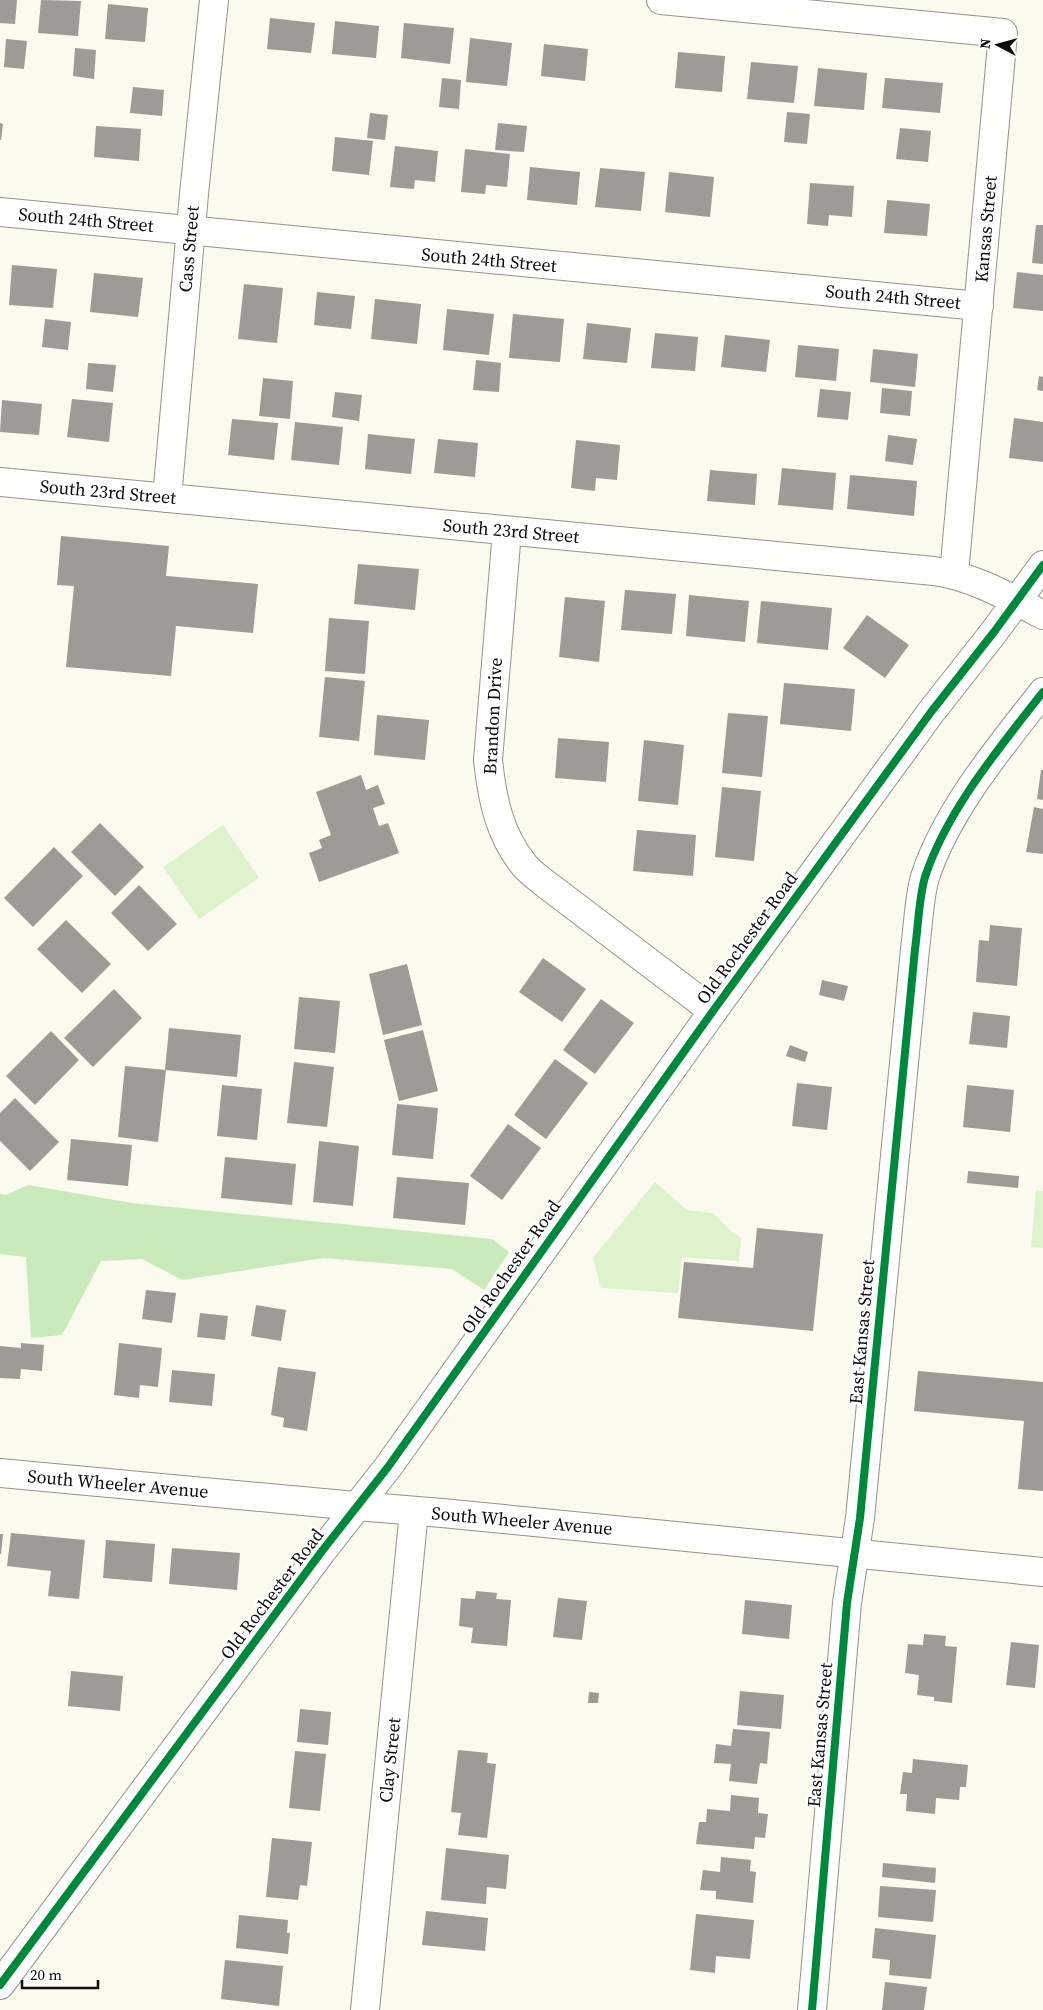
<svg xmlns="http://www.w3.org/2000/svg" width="1043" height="2010" viewBox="0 0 1043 2010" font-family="'Source Serif 4',serif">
<rect width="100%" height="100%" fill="#fafaef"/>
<g fill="#ddf2cd">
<polygon points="223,825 259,878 199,919 163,867"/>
<polygon points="655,1182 687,1210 713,1213 732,1232 741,1238 739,1261 682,1257 678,1293 601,1288 593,1258"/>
<polygon points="1036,1190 1043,1191 1043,1248 1031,1247"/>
</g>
<polygon fill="#cbeabb" points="28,1185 132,1203 492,1239 509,1252 484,1290 452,1269 324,1258 182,1280 142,1259 101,1261 62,1335 31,1338 26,1257 0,1254 0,1194 6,1195"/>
<g fill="#9c9b95">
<polygon points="0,0 17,0 15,24 0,23"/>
<polygon points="41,0 81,1 78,36 38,33"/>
<polygon points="108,4 148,8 145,42 105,39"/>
<polygon points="270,18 315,23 311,53 267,49"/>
<polygon points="335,21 379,26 376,58 332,54"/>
<polygon points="404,23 454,28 450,64 401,58"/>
<polygon points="470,38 512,43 507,86 466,82"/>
<polygon points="6,39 27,41 24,69 4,67"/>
<polygon points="544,44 588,49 585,81 541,76"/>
<polygon points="75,48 96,50 94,79 73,76"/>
<polygon points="678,52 725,56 722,92 675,88"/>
<polygon points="751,62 798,66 794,103 747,99"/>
<polygon points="818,68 867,73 864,110 814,106"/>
<polygon points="442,78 461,80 459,109 439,107"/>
<polygon points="885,78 943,83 940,113 882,108"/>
<polygon points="133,87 164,90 162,116 130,113"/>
<polygon points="787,112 810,114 807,144 784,142"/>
<polygon points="370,113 388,115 385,140 367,138"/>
<polygon points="0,123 3,124 1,140 0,140"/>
<polygon points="498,123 527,126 524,152 495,150"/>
<polygon points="96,126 141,129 139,161 94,157"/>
<polygon points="900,128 931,131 928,162 896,159"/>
<polygon points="335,137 373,141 369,175 332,171"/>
<polygon points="395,146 438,151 435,182 415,180 414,189 390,187"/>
<polygon points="465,149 510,154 507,187 486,185 485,194 461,192"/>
<polygon points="530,167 580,172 577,205 527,200"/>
<polygon points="600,168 645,172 641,211 595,207"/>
<polygon points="669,172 714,177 710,217 665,212"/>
<polygon points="810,183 854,186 852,217 829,215 828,226 807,224"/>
<polygon points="887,200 930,204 927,236 884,233"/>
<polygon points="1036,225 1043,225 1043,264 1032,263"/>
<polygon points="12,265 57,269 53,308 9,305"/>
<polygon points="1017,272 1043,275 1043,311 1013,308"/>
<polygon points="94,273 143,278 138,317 90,312"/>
<polygon points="244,284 283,288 277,343 238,339"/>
<polygon points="317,292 355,296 351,329 314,325"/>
<polygon points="375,299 421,304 417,344 371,339"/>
<polygon points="447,309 494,314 489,355 443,350"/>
<polygon points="513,314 564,319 560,362 509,358"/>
<polygon points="45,319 71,322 68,350 42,347"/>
<polygon points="587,323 631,328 627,363 583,359"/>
<polygon points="655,333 698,337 695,371 651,368"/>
<polygon points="725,335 770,340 766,372 721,367"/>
<polygon points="798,345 839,349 836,381 795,377"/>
<polygon points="873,349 918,354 915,387 870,382"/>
<polygon points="476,360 501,363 499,392 473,390"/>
<polygon points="88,363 116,365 113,392 86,389"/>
<polygon points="1039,376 1043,377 1043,391 1037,390"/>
<polygon points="263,378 293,381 290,419 259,416"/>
<polygon points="882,388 912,391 910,416 880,413"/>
<polygon points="820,389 851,392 848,420 817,417"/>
<polygon points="335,392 362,395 359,421 332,417"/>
<polygon points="72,399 113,403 109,442 67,437"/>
<polygon points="2,400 42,404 39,435 0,432"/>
<polygon points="1014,418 1043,422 1043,462 1009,458"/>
<polygon points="232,419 278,423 274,460 228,455"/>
<polygon points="295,422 343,427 339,465 291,460"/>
<polygon points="368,434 415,439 411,474 365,469"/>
<polygon points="888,435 917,439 913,465 885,461"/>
<polygon points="438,439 478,443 475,477 434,473"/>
<polygon points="576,440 620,445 617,480 596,478 595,491 571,488"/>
<polygon points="782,468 836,473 833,510 778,505"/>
<polygon points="710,470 757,474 755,505 707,501"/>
<polygon points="850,475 917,481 914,516 847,509"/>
<polygon points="61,536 169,546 166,576 258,584 253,633 176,626 171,676 66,667 74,586 57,585"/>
<polygon points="358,564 419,569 415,610 354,604"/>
<polygon points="625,590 676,594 672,634 621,630"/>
<polygon points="689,595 749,601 745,642 686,636"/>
<polygon points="565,597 605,601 599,662 559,657"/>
<polygon points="761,601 832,608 828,650 757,643"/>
<polygon points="867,615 909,645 885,678 843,648"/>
<polygon points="329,618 369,621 365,674 325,671"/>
<polygon points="325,677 365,681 359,741 319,737"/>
<polygon points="784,683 855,689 851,731 780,724"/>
<polygon points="728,713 768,716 762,777 722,773"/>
<polygon points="377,715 429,720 425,760 374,755"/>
<polygon points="558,738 609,742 606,782 555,778"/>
<polygon points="644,740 684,745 678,805 638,801"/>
<polygon points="1041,770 1043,770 1043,800 1037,799"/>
<polygon points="361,775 366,790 378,785 385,804 373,808 379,826 388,823 399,853 319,882 309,853 322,848 319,840 331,835 316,792"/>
<polygon points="722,787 761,791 754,861 715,857"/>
<polygon points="1034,807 1043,809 1043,854 1026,852"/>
<polygon points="100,823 144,867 115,896 71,852"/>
<polygon points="637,830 696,835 693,876 633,871"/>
<polygon points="54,847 83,876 33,927 4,898"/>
<polygon points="139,885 177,924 148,951 111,913"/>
<polygon points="66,920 111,964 82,993 37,949"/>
<polygon points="990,925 1022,928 1017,986 976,982 979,940 989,941"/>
<polygon points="543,958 586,989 562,1022 519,992"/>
<polygon points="407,964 422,1025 383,1035 369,974"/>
<polygon points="822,980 848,986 844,1001 819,995"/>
<polygon points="114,989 142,1018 93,1067 64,1038"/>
<polygon points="299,997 340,1001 335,1053 294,1049"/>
<polygon points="601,999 634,1023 595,1074 563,1050"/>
<polygon points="973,1012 1010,1016 1007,1048 969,1044"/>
<polygon points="169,1028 241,1035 237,1077 165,1070"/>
<polygon points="423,1030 438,1091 399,1101 384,1040"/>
<polygon points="51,1031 79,1060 35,1105 6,1076"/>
<polygon points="790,1045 808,1052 805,1062 786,1056"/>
<polygon points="555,1059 588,1083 546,1139 514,1115"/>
<polygon points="294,1062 334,1067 327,1127 287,1123"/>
<polygon points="125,1066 166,1070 158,1142 118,1137"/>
<polygon points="797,1083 832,1087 827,1130 792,1126"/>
<polygon points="222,1085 262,1089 257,1140 217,1136"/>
<polygon points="967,1085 1014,1090 1010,1132 963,1127"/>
<polygon points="15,1098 59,1142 30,1171 0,1141 0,1113"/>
<polygon points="397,1104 438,1108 433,1159 392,1155"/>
<polygon points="508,1124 541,1148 502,1200 470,1176"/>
<polygon points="71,1139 132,1145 128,1186 67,1180"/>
<polygon points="319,1141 359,1146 353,1206 313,1202"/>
<polygon points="225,1157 296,1164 292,1205 221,1198"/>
<polygon points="968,1171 1019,1176 1018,1188 967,1183"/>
<polygon points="397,1177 469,1183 465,1225 393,1218"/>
<polygon points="757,1228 823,1234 813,1331 678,1318 684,1262 753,1268"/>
<polygon points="146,1290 176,1293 172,1323 142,1319"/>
<polygon points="256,1305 286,1310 281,1341 251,1336"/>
<polygon points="200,1313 228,1316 225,1340 197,1337"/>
<polygon points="21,1343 44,1345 42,1371 21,1369 20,1379 0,1378 0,1346 21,1348"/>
<polygon points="119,1343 162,1348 158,1387 140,1385 139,1398 114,1395"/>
<polygon points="278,1367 316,1372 307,1431 283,1427 284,1418 271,1415"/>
<polygon points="172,1370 215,1374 212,1406 169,1402"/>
<polygon points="918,1371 1043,1382 1043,1491 1018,1489 1024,1421 914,1411"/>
<polygon points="11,1533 85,1540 79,1599 48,1596 51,1571 7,1566"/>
<polygon points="0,1534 3,1534 1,1554 0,1554"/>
<polygon points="106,1540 155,1544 152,1582 103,1578"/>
<polygon points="172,1548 240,1553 237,1590 169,1584"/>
<polygon points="476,1591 497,1593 496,1599 511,1600 507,1646 471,1643 473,1628 459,1626 461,1598 475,1599"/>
<polygon points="558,1598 587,1601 582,1640 553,1637"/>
<polygon points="745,1600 792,1605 789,1639 742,1634"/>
<polygon points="924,1634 946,1636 945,1646 957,1647 952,1703 934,1701 934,1697 917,1695 919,1675 905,1673 908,1644 923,1645"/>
<polygon points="1011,1642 1039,1645 1035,1688 1006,1685"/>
<polygon points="71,1671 123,1676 120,1711 68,1706"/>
<polygon points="740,1691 784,1695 781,1729 737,1725"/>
<polygon points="589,1692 599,1693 598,1703 588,1703"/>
<polygon points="300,1709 331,1712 328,1745 297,1742"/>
<polygon points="733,1729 770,1732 767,1764 760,1763 757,1784 729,1781 731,1764 714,1763 716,1744 731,1746"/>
<polygon points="458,1750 488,1753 487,1763 496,1764 487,1838 458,1835 461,1813 451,1812"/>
<polygon points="295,1751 326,1754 320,1811 289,1808"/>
<polygon points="913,1759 968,1765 966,1787 960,1787 959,1800 936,1798 935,1814 906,1811 907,1794 900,1794 903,1772 912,1773"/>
<polygon points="731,1795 759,1798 758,1813 768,1814 765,1838 755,1837 754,1849 696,1844 699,1822 706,1822 707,1809 730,1811"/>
<polygon points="272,1838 312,1842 307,1886 300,1885 298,1900 266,1897"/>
<polygon points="446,1848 509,1855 506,1889 487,1887 486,1904 441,1900"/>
<polygon points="721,1857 751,1860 750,1871 756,1872 753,1903 716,1899 716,1891 700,1890 703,1870 720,1872"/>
<polygon points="883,1863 936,1868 935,1883 882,1877"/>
<polygon points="880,1886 936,1890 933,1922 878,1917"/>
<polygon points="426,1911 488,1918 485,1951 422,1945"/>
<polygon points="696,1914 754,1920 750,1959 716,1956 715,1973 690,1970"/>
<polygon points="239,1915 288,1920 287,1933 290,1933 288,1954 236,1948"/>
<polygon points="875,1928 936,1935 931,1979 889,1975 890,1960 872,1958"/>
<polygon points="225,1960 283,1966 279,2006 221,1999"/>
<polygon points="885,1982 927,1987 924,2010 882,2010"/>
</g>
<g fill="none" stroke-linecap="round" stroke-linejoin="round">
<defs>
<g id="street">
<polyline points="661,0 1003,33 954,574"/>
<polyline points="0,212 979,306"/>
<path d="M 0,482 L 934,571 C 974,577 1007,596 1043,615"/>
<polyline points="167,498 194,194 214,0"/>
<path d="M 507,531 L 488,760 C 492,798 499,834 524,865 C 530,872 539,879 547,885 L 713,1011"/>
<polyline points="0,1473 356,1506 442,1513 1043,1572"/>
<polyline points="0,1985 322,1551 388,1467 713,1011 931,712 994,632 1043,565"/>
<polyline points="365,2010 414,1511"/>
<path d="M 812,2010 L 847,1603 L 860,1518 L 915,949 C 918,928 919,897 925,877 C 947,810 1000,747 1043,692"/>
</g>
</defs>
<use href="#street" stroke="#93938e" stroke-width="30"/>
<use href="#street" stroke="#fefefd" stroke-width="28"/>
<defs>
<g id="cycleway">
<polyline points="0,1985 322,1551 388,1467 713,1011 931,712 994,632 1043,565"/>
<path d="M 812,2010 L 847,1603 L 860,1518 L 915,949 C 918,928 919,897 925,877 C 947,810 1000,747 1043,692"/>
</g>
</defs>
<use href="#cycleway" stroke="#fff" stroke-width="11"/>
<use href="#cycleway" stroke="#00873e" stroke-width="8"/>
</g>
<g text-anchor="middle" stroke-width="5" stroke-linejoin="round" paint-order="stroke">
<g font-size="18" fill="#0b0b0b" stroke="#fff">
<text transform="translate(86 220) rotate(5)" y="6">South 24th Street</text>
<text transform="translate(986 229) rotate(-85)" y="6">Kansas Street</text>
<text transform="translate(189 249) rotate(-85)" y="6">Cass Street</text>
<text transform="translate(489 260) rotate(5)" y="6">South 24th Street</text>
<text transform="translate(893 297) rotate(5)" y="6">South 24th Street</text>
<text transform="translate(108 492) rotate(5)" y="6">South 23rd Street</text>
<text transform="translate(511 531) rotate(5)" y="6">South 23rd Street</text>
<text transform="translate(493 716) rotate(-87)" y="6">Brandon Drive</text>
<text transform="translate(747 938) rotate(-54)" y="6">Old Rochester Road</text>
<text transform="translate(511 1267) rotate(-55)" y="6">Old Rochester Road</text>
<text transform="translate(862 1332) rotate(-85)" y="6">East Kansas Street</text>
<text transform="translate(118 1484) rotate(5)" y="6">South Wheeler Avenue</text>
<text transform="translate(522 1521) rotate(5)" y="6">South Wheeler Avenue</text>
<text transform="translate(272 1594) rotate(-53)" y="6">Old Rochester Road</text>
<text transform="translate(820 1735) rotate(-85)" y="6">East Kansas Street</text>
<text transform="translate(390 1760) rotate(-84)" y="6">Clay Street</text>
</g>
</g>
<g transform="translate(998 45) rotate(276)" stroke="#ffffff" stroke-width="4" paint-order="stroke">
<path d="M0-4L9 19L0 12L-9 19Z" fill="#0b0b0b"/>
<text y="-8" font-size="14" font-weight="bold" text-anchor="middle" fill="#0b0b0b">N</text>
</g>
<path d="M22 1980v8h76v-8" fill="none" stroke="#0b0b0b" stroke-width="2.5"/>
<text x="30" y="1980" font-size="15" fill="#0b0b0b" stroke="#ffffff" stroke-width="4" paint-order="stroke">20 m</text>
</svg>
